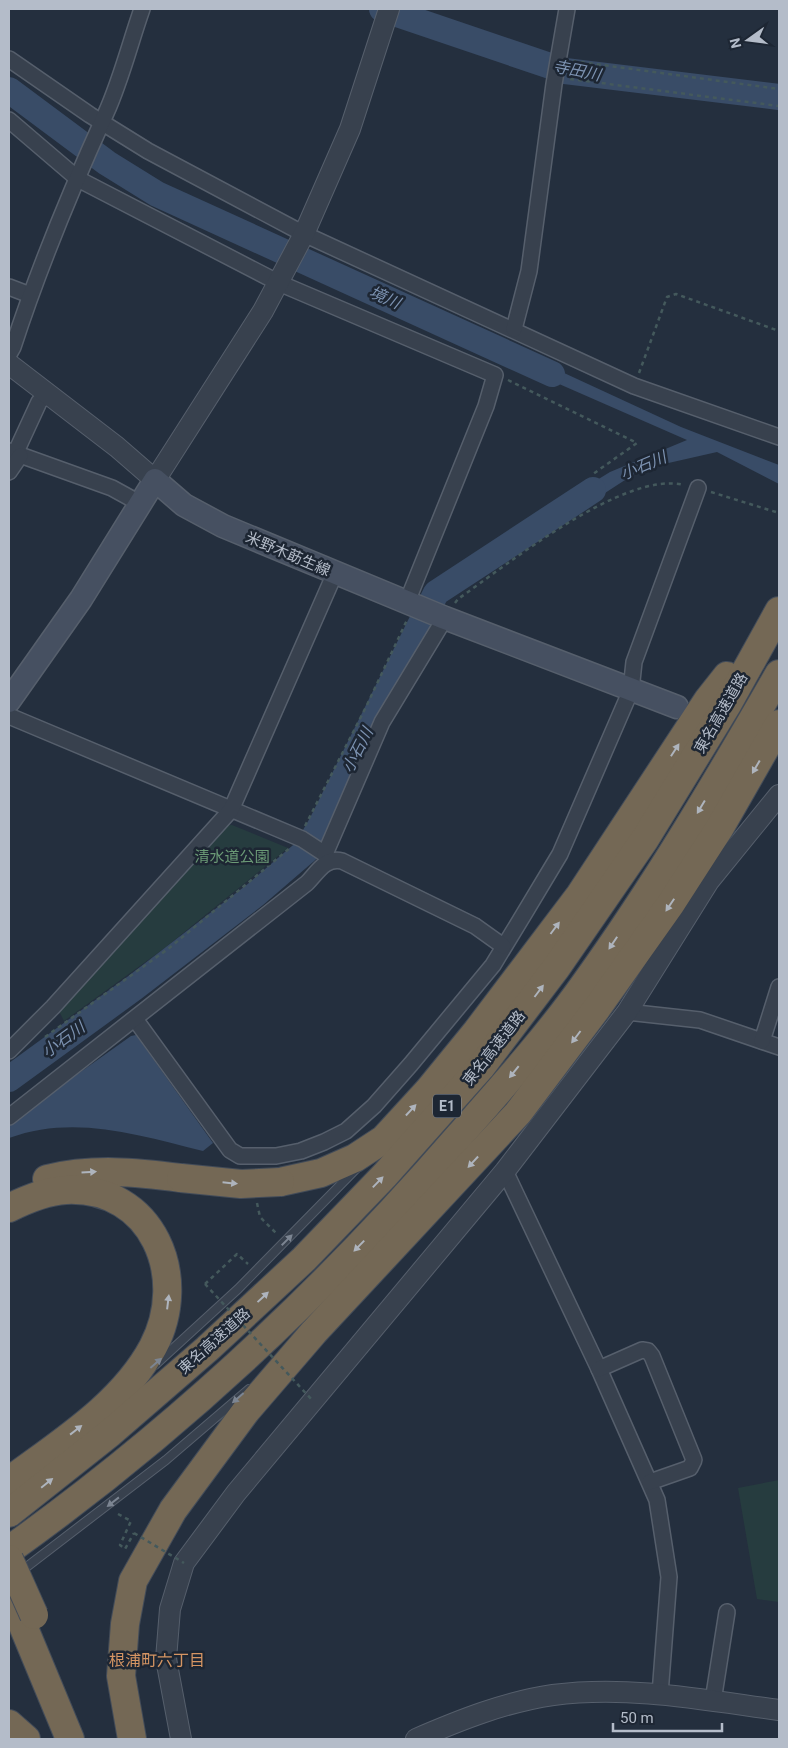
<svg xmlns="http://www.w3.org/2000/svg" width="788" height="1748" viewBox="0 0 788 1748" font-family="Roboto,'Noto Sans JP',sans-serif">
<rect width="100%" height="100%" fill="#242f3e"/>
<g fill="#263c3f">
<polygon points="232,825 288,848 166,947 64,1021 58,1009 222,826"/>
<polygon points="779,1480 779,1602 757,1599 738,1488"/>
</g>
<g fill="#394c67">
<polygon points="523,354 681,427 779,465 779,484 717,452 642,469 568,517 558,504 610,472 687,440 518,366"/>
<path d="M 136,1035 L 213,1143 L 203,1151 C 139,1135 74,1114 9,1138 L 9,1126 L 16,1118 L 131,1036 Z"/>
</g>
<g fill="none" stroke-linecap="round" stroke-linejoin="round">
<g stroke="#394c67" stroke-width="26">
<polyline points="382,9 565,71 779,97"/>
<polyline points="9,90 107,163 157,194 552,374"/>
<polyline points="9,1079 134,988 256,894 306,851 322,823 436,593 593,490"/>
</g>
<defs>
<g id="service">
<polyline points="155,1365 238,1289 356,1169"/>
<polyline points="20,1572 166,1460 249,1389"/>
</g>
<g id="minor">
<polyline points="9,59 90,115 148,151 304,234 634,386 779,437"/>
<polyline points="9,120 78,179 279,283 495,375 486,406 407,602"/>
<polyline points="9,287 30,295"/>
<polyline points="514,329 529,271 554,84 567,9"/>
<path d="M 9,354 L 13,347 C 39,267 71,190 106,113 C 121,80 130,43 142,9"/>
<polyline points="9,451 112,488 141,504"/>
<polyline points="15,454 39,402 47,394"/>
<polyline points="9,472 20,456"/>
<polyline points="9,716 302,839 325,854 330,861"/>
<polyline points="325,854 382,722 445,618"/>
<polyline points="627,1012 700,1020 779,1047"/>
<polyline points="135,1019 230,1150 240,1156 276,1156 301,1151 324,1142 346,1131 374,1106 411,1064 493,965 524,914 560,854 631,690 634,662 698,488"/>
<polyline points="762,1041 779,987"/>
<polyline points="9,1051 53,1007 231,810 335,573"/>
<path d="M 9,1117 L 307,883 C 317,873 325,857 342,861 L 475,926 L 503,946"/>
<polyline points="505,1171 599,1369 657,1500 669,1577 660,1694"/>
<polyline points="599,1369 642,1350 648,1351 652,1356 694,1460 690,1468 650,1482"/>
<polyline points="713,1701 727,1612"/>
</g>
<g id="tertiary">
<polyline points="9,364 117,447 155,480 263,311 304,234 350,129 389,9"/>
<polyline points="181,1739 166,1659 170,1609 184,1563 236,1493 505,1171 627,1012 709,881 779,795"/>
<path d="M 416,1739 C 460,1720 505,1702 553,1695 C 628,1685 705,1700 779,1710"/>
</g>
<polyline id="secondary" points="9,701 81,599 155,480 184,505 223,526 445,618 677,707"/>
<g id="motorway">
<path d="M 47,1179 C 92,1168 136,1172 181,1178"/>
<polyline points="280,1182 321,1173 355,1158 384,1139 428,1091 477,1031 580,895 708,700 727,676"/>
<path d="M 9,1208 C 27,1199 46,1191 66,1190 C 153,1186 190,1277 153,1347 C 122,1405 60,1443 9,1481"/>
<polyline points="9,1513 110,1433 207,1349 304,1259 385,1175 481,1067 556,968 645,839 727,705 779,611"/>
<path d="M 9,1550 C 176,1431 326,1290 460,1135 C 503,1086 547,1037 584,985 C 656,885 718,780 779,674"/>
<polyline points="9,1592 70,1739"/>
<polyline points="9,1724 26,1739"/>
<polyline points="132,1739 121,1676 125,1624 133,1581 173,1510 246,1411 314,1332 518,1113 597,1008 670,905 719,829 779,724"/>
</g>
</defs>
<use href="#service" stroke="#565f6c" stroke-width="10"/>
<use href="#minor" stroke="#565f6c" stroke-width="18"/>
<use href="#tertiary" stroke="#565f6c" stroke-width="22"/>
<use href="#secondary" stroke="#565f6c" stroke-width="25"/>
<use href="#motorway" stroke="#434c59" stroke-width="30"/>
<g stroke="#44595c" stroke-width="2.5" stroke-dasharray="4 4" stroke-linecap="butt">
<polyline points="573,61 779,89"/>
<polyline points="570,79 779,106"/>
<polyline points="639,373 667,297 676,294 779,331"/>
<polyline points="508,380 637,443 593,474"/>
<polyline points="711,492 779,513"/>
<path d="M 455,603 L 458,599 C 507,565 624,470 684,485"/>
<polyline points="305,826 366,707 407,620"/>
<polyline points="45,1037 168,949 290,848"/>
<polyline points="257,1203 260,1217 278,1235"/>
<polyline points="205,1284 237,1254 248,1264"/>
<polyline points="118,1514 131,1521 120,1545 125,1549 134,1533"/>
</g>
<use href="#service" stroke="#38414e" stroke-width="8"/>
<use href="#minor" stroke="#38414e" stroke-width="15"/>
<use href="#tertiary" stroke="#38414e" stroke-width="20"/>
<use href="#secondary" stroke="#465061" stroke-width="22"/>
<use href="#motorway" stroke="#746855" stroke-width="28"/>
<defs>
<g id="motorway-bridge">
<polyline points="181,1178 241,1184 280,1182"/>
<polyline points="9,1559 34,1615"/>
</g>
</defs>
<use href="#motorway-bridge" stroke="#434c59" stroke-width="30" stroke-linecap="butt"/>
<g stroke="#44595c" stroke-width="2.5" stroke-dasharray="4 4" stroke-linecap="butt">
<polyline points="205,1284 313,1401"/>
<polyline points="134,1533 184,1563"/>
</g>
<use href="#motorway-bridge" stroke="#746855" stroke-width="28"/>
</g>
<defs><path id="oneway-solid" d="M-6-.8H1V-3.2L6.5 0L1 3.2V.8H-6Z" transform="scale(1.25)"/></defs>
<g fill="#aeb4bd">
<use href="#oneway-solid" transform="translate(675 750) rotate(-57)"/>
<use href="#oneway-solid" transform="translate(756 767) rotate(120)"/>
<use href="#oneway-solid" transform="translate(701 807) rotate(121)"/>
<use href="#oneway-solid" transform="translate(670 905) rotate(124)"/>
<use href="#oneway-solid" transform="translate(555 928) rotate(-53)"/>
<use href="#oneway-solid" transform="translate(613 943) rotate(124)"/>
<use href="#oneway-solid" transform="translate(539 991) rotate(-53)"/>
<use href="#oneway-solid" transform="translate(576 1037) rotate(127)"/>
<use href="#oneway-solid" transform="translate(514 1072) rotate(129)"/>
<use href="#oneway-solid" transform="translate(411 1110) rotate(-47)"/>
<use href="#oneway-solid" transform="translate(473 1162) rotate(133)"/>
<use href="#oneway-solid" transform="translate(89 1172) rotate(-4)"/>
<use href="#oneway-solid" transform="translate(378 1182) rotate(-46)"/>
<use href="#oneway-solid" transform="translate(230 1183) rotate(6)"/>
<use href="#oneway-solid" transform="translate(359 1246) rotate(134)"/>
<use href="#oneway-solid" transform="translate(263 1297) rotate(-43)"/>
<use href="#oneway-solid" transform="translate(168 1302) rotate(-83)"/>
<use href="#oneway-solid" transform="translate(76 1430) rotate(-38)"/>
<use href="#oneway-solid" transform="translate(47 1483) rotate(-39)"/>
</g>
<g fill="#7c8592">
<use href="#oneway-solid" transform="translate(287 1240) rotate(-45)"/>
<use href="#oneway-solid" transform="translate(156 1363) rotate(-41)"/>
<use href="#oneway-solid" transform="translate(238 1398) rotate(139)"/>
<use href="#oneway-solid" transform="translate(113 1502) rotate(142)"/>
</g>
<g text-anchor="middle" stroke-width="5" stroke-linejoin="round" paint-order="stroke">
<rect fill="#1d2633" stroke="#878f9c" stroke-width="1" x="433" y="1094.5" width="28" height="23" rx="4"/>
<g font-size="14" font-weight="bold" fill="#b4bcc9">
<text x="447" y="1111">E1</text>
</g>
<g font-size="15" fill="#b4bcc9" stroke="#1d2633">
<text transform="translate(288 554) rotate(23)" y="5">米野木莇生線</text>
<text transform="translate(721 713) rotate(-60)" y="5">東名高速道路</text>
<text transform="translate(494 1048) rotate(-52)" y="5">東名高速道路</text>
<text transform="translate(214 1341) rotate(-42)" y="5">東名高速道路</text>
</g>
<g font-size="15" fill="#6b9a76" stroke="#1d2633">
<text x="232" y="862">清水道公園</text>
</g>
<g font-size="16" font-style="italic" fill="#7c92b1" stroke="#1d2633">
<text transform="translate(577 70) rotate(11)" y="6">寺田川</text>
<text transform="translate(385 297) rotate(24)" y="6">境川</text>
<text transform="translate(643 465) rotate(-23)" y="6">小石川</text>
<text transform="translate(357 750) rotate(-63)" y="6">小石川</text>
<text transform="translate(63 1039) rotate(-36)" y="6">小石川</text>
</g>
<g font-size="16" fill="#d59563" stroke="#1d2633">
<text x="157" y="1666">根浦町六丁目</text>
</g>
</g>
<rect width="788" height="1748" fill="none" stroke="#b4bcc9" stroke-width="20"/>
<g transform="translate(748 40) rotate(256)" stroke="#1d2633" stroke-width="4" paint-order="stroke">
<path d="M0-4L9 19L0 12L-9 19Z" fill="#b4bcc9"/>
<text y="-8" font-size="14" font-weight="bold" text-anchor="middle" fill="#b4bcc9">N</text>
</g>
<path d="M613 1723v8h109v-8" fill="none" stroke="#b4bcc9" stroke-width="2.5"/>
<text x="620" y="1723" font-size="15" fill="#b4bcc9" stroke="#1d2633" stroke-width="4" paint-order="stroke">50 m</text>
</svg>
